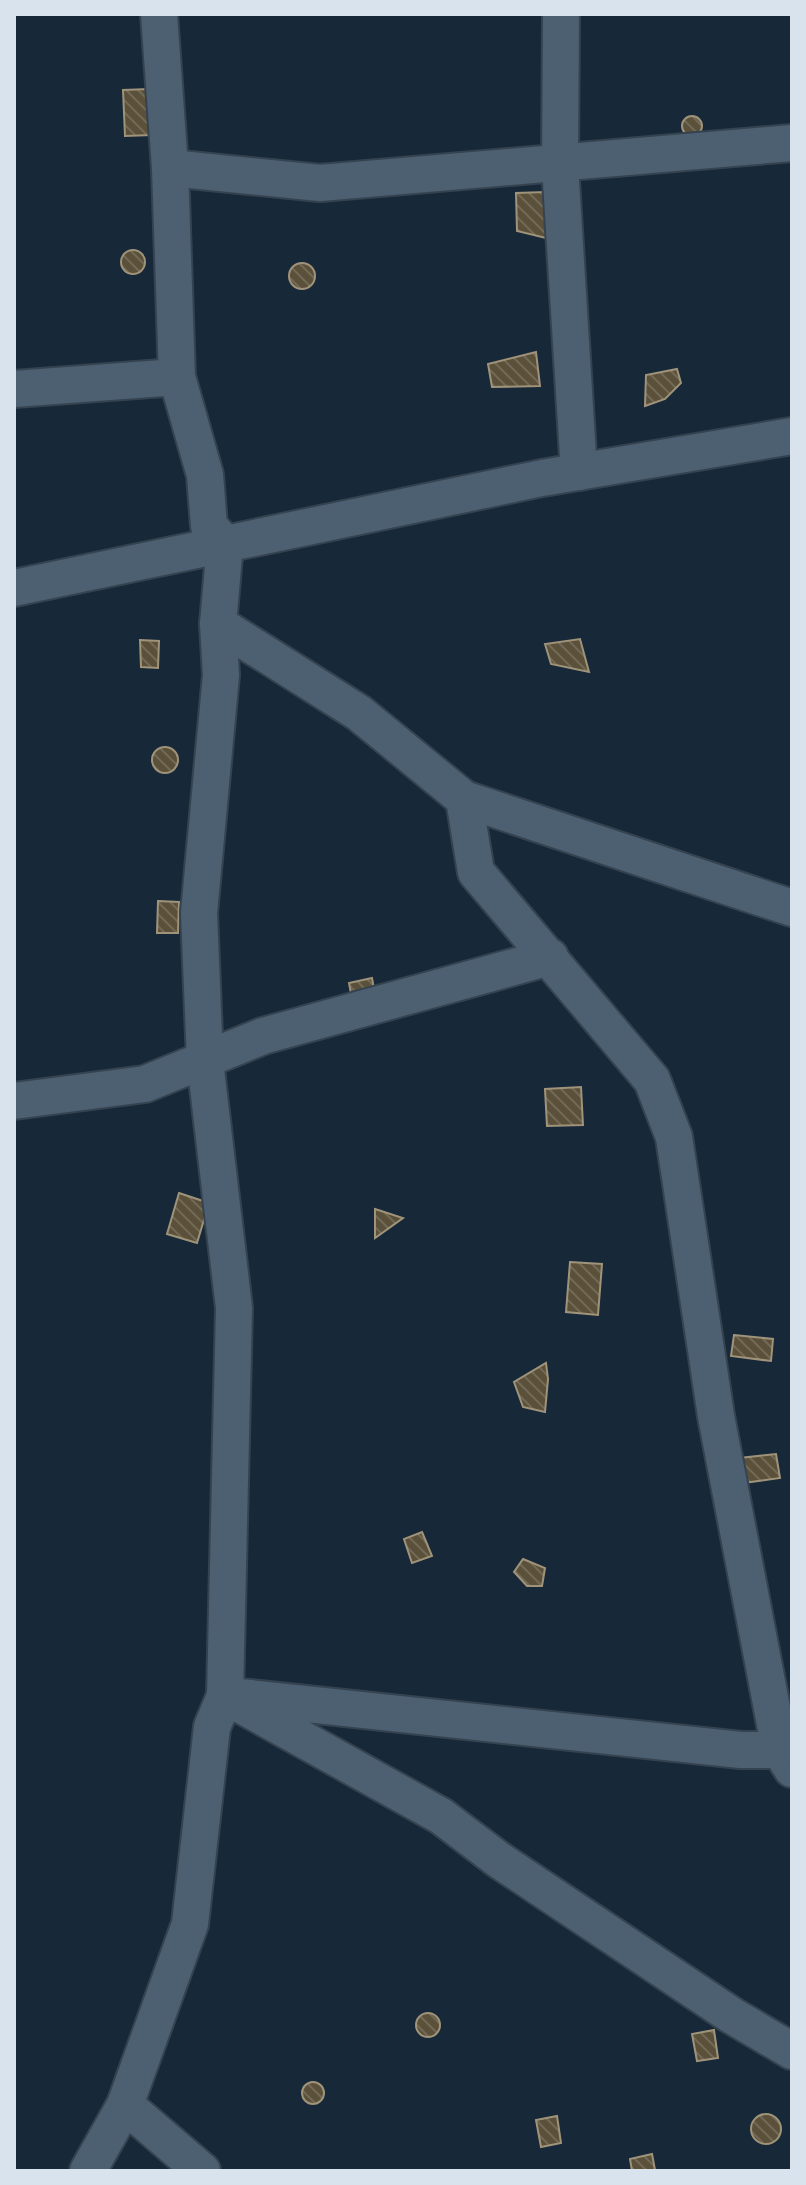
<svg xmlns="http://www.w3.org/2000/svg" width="806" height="2185" viewBox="0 0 806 2185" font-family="Montserrat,sans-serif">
<defs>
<pattern id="building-back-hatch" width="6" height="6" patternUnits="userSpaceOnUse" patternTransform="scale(2)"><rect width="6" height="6" fill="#5b5039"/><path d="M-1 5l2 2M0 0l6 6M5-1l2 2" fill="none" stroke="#726956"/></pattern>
</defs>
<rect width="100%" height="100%" fill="#172838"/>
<g fill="url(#building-back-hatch)" stroke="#9f937a" stroke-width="2">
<polygon points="149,89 152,135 125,136 123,90"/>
<circle cx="692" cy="126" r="10"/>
<polygon points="545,192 546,238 517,231 516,193"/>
<circle cx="133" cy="262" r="12"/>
<circle cx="302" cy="276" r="13"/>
<polygon points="536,352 540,386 492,387 488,364"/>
<polygon points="677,369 681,383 665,399 645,406 646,375"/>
<polygon points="580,639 589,672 551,664 545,644"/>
<polygon points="140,640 159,641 158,668 141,667"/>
<circle cx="165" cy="760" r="13"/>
<polygon points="158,901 179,902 178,933 157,933"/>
<polygon points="372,978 376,1000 353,1004 349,983"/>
<polygon points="581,1087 583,1125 547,1126 545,1089"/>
<polygon points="179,1193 209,1203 197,1243 167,1234"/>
<polygon points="375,1209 403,1218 375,1238"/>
<polygon points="570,1262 602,1264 598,1315 566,1312"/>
<polygon points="734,1335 773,1339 771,1361 731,1356"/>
<polygon points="546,1363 548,1379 545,1412 523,1407 514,1382"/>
<polygon points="776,1454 780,1478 743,1483 740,1458"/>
<polygon points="422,1532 432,1556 412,1563 404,1539"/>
<polygon points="523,1559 545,1568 542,1586 527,1586 514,1572"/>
<circle cx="428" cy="2025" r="12"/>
<polygon points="714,2030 718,2058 697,2061 692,2034"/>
<circle cx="313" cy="2093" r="11"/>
<circle cx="766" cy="2129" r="15"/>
<polygon points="557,2116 561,2143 541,2147 536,2120"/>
<polygon points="652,2154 655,2170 632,2171 630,2159"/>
</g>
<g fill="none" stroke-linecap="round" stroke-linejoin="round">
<defs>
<g id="minor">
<polyline points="561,14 560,165 579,472"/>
<polyline points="170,168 320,183 792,143"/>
<polyline points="14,389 177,377"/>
<polyline points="14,588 542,478 792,436"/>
<polyline points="218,624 359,713 464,799 792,908"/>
<polyline points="464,799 476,872 652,1080 674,1137 716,1416 780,1750 792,1769"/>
<polyline points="14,1101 145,1084 263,1036 550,957"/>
<polyline points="225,1696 441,1816 499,1860 731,2015 792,2051"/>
<polyline points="240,1697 741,1750 780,1750"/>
<polyline points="125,2105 202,2171"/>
<polyline points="88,2171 125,2105 190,1924 212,1727 225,1696 234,1308 205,1061 199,913 221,675 218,624 225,544 209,526 205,475 177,377 170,168 159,14"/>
</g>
</defs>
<use href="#minor" stroke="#354350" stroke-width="40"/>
<use href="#minor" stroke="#4c6072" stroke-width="36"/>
</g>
<rect width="806" height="2185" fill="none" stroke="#d8e3ed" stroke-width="32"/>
</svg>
